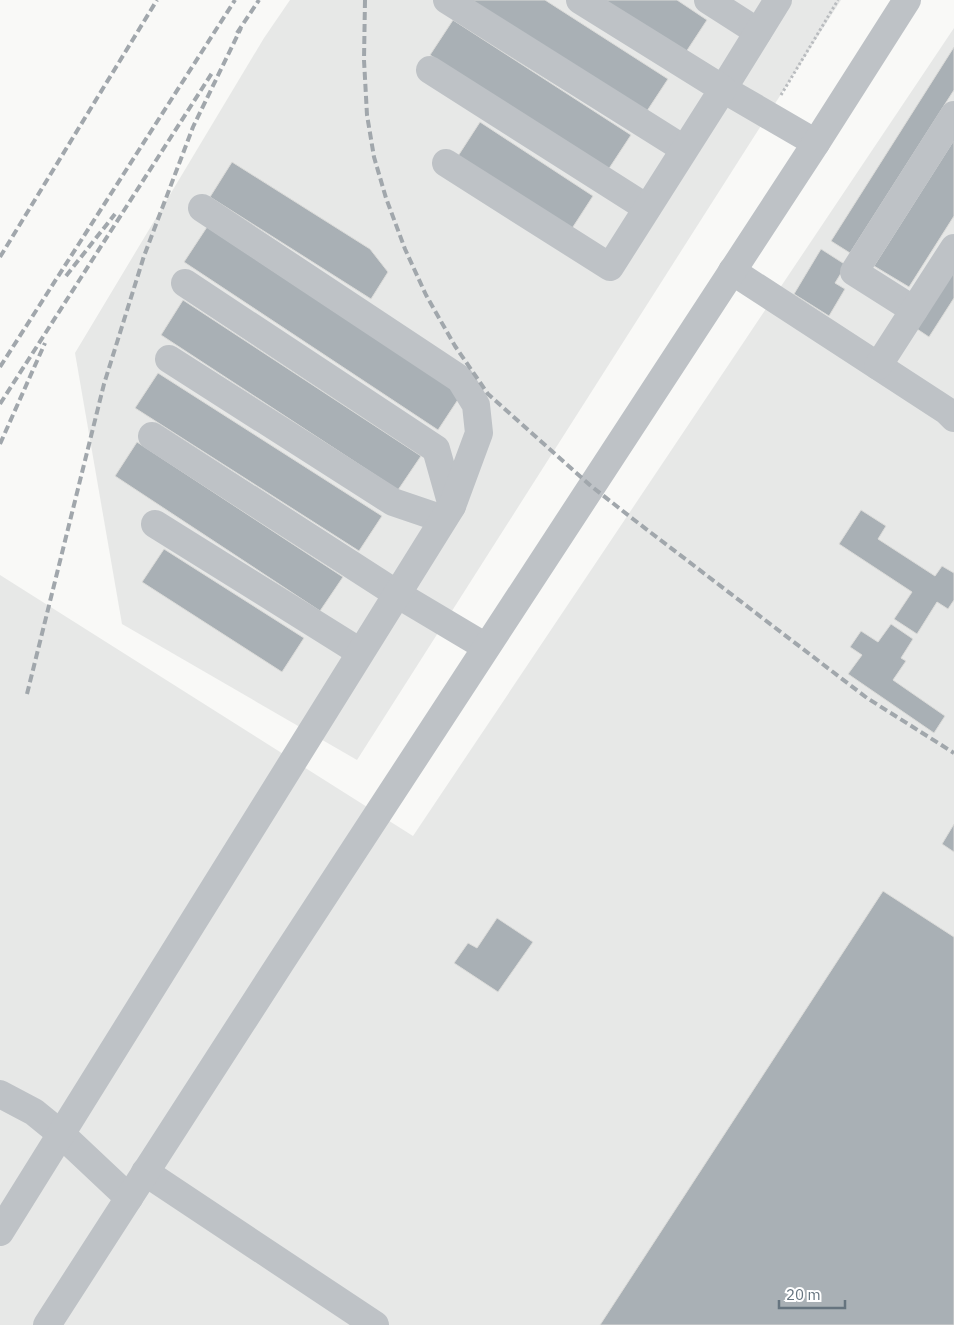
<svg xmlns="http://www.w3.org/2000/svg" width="954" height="1325" viewBox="0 0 954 1325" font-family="'IBM Plex Sans',sans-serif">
<rect width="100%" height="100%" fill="#f9f9f7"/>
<g fill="#e7e8e7">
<polygon points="290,0 841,0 357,760 122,624 75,353 264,38"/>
<polygon points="954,28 954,1325 0,1325 0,575 413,836"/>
</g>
<g fill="#a9b0b5" stroke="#dbdbd9">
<polygon points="467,0 545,0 668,79 645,114"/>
<polygon points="600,0 677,0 707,20 684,55"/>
<polygon points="453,20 631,135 608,170 430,55"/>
<polygon points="954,47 954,90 850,253 831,241"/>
<polygon points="480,122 593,196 571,230 458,156"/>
<polygon points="954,140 954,216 909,287 874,266"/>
<polygon points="232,162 370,249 388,272 371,299 210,197"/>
<polygon points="207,227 461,395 438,430 184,262"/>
<polygon points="821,249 846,265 835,283 845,289 829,316 794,294"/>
<polygon points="954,259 954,298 929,337 911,325"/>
<polygon points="183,300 421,456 398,490 161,335"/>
<polygon points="158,373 382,516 359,551 135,408"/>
<polygon points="137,442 343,577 320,611 115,476"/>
<polygon points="861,510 886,526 878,539 935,576 942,566 954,573 954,600 948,609 937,602 917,634 894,619 912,592 839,544"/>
<polygon points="164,549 304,638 282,672 142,582"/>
<polygon points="891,624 913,639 901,658 906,661 893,680 945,716 934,733 848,674 862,655 850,647 861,631 878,642"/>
<polygon points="954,824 954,852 942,844"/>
<polygon points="883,891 954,937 954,1325 600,1325"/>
<polygon points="497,918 533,942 498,992 454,963 468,943 477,948"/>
</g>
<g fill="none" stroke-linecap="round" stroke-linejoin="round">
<polyline stroke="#b9bcbf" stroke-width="3" stroke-dasharray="2.5 2.5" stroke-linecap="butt" points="781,95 838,0"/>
<g stroke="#bec2c6" stroke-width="28">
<polyline points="447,0 684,149"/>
<polyline points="708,0 758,32"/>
<polyline points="778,0 723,89 816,143"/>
<polyline points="430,70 647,208"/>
<polyline points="446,163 610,267 723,89 580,0"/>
<polyline points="732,271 947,411 954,418"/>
<polyline points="185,283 436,449 452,506"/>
<polyline points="914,310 854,272 954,115"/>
<polyline points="169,359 393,502 443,519"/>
<polyline points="878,366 954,248"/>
<polyline points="152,436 397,594 486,647"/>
<polyline points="155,524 360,652"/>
<polyline points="0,1094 34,1112 61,1134 129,1198"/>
<polyline points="145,1172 375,1325"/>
<polyline points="0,1232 452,506 479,433 476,405 460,379 202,208"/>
<polyline points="47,1325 281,962 816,143 907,0"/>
</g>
<g stroke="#a1a7ac" stroke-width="4" stroke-dasharray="8 4" stroke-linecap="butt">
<polyline points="365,0 364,60 367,115 374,157 386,198 405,249 426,295 455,346 488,394 591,486 633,519 867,698 954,753"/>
<polyline points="237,33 259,0"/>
<polyline points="0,257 157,0"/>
<polyline points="66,276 115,214"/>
<polyline points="0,367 235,0"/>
<polyline points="0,404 212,73"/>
<polyline points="0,444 45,343"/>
<polyline points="27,694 104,384 144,256 193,127 241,28"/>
</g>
</g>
<path d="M779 1300v8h66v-8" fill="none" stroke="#66747f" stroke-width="2.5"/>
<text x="786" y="1300" font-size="15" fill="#66747f" stroke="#ffffff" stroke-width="4" paint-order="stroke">20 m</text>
</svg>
